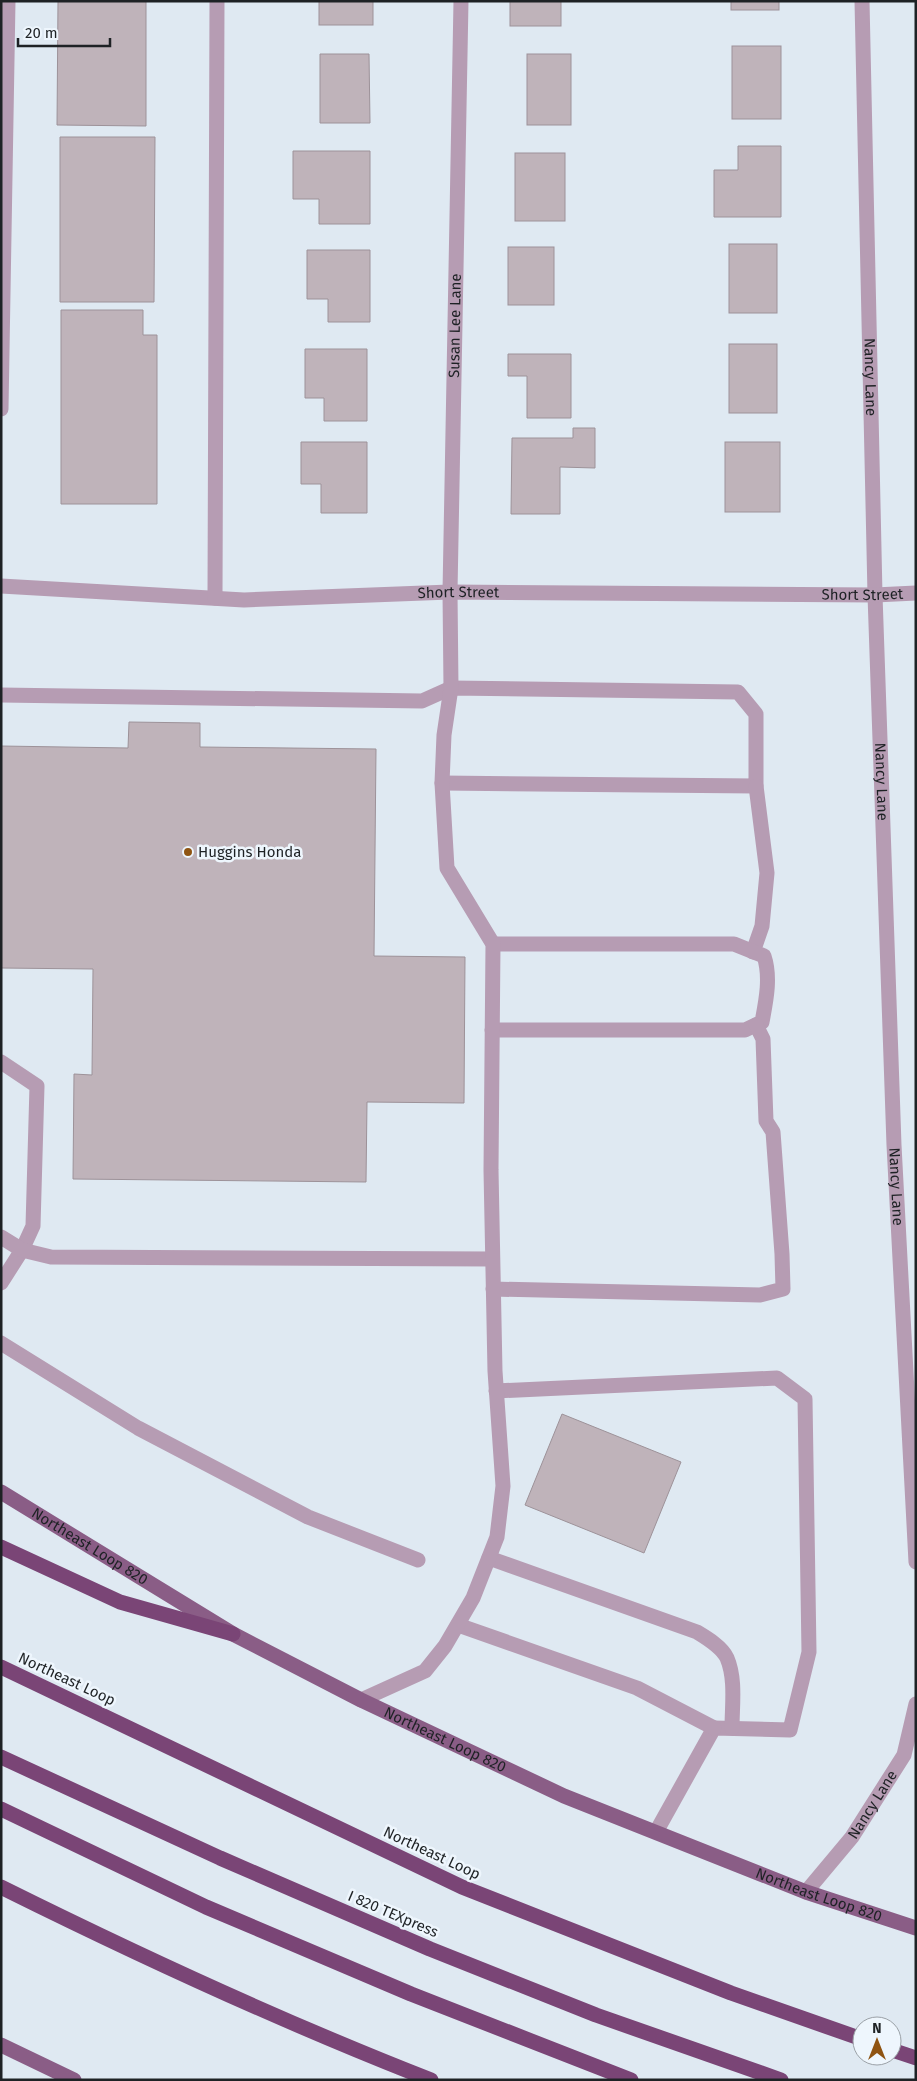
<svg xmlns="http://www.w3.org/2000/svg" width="917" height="2081" viewBox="0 0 917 2081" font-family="'Fira Sans',sans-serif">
<rect width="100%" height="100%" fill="#dfe9f2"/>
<g fill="#bfb3ba" stroke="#9d9299">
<polygon points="58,1 146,1 146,126 57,125"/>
<rect x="319" y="1" width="54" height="24"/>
<rect x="510" y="1" width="51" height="25"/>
<rect x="731" y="1" width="48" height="9"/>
<rect x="732" y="46" width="49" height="73"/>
<polygon points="320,54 369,54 370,123 320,123"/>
<rect x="527" y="54" width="44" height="71"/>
<polygon points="60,137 155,137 154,302 60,302"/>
<polygon points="738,146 781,146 781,217 714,217 714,170 738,170"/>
<polygon points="293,151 370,151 370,224 319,224 319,199 293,199"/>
<rect x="515" y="153" width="50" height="68"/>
<rect x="729" y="244" width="48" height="69"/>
<rect x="508" y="247" width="46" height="58"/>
<polygon points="307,250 370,250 370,322 328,322 328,299 307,299"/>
<polygon points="61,310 143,310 143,335 157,335 157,504 61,504"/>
<rect x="729" y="344" width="48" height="69"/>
<polygon points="305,349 367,349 367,421 324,421 324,398 305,398"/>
<polygon points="508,354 571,354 571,418 527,418 527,376 508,376"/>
<polygon points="573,428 595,428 595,468 560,467 560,514 511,514 512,438 573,438"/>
<polygon points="301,442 367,442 367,513 321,513 321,484 301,484"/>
<rect x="725" y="442" width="55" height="70"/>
<polygon points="129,722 200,723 200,747 376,749 374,956 465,957 464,1103 367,1102 366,1182 73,1179 74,1074 92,1075 93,969 1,968 1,746 128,748"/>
<polygon points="562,1414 681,1462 644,1553 525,1505"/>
</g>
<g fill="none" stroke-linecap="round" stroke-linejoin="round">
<g stroke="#b69cb3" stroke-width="15">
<path id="s1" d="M 862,1 L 875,595 L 894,1145 L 916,1562"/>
<polyline points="1,409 8,1"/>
<path id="s2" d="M 1,586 L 244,600 L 450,592 L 875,595 L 916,593"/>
<polyline points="215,598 217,1"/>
<polyline points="1,695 422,701 451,688 738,692 756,714 756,786 442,783"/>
<polyline points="753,952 762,926 767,873 756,786"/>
<path d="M 492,1030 L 745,1030 L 762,1022 C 766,1001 771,977 764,956 L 734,944 L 493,944"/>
<polyline points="1,1062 37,1086 33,1226 22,1250 1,1283"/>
<polyline points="1,1237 22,1250 51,1257 492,1259"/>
<polyline points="493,1289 760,1295 783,1289 782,1254 773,1132 766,1121 763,1039 756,1025"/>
<polyline points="1,1343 138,1428 308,1517 418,1560"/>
<polyline points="496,1391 777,1378 805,1399 809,1652 790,1730 714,1728 656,1832"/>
<path d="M 489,1558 L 697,1632 C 707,1638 722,1647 727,1658 C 736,1679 732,1706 732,1728"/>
<polyline points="458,1625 637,1688 714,1728"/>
<path id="s3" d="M 361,1700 L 425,1671 L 445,1646 L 473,1598 L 497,1537 L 503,1486 L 495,1371 L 491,1170 L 493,944 L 447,868 L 442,783 L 444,735 L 451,688 L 450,592 L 461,1"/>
<path id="s4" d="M 806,1892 L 852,1837 L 904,1755 L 916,1704"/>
</g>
<g stroke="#8a5d86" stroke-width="15">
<path id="s5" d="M 1,1492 L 233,1634 L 361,1700 L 564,1796 L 806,1892 L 916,1928"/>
<polyline points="1,2045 74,2080"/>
</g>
<g stroke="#7a4576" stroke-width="15">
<polyline points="1,1547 120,1602 233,1634"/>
<polyline points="1,1667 462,1887 731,1993 862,2039"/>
<polyline points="1,1757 220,1858 430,1949 596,2015 781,2080"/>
<polyline points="1,1809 206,1907 411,1994 631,2080"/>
<path d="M 1,1887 C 142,1957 285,2023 431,2080"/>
<polyline points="892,2050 916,2058"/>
</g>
</g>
<circle fill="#8f5412" stroke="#eef6fd" stroke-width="2" cx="188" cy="852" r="5"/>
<g text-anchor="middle" stroke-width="5" stroke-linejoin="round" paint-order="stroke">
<g font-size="15" fill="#1e2225" stroke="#eef6fd">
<text dy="5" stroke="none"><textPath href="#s3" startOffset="1449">Susan Lee Lane</textPath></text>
<text dy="5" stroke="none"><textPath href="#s1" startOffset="376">Nancy Lane</textPath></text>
<text dy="5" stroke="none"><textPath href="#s2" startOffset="458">Short Street</textPath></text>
<text dy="5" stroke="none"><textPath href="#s2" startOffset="862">Short Street</textPath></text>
<text dy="5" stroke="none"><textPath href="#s1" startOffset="781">Nancy Lane</textPath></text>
<text dy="5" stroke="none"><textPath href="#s1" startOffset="1186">Nancy Lane</textPath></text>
<text dy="5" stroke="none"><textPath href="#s5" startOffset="104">Northeast Loop 820</textPath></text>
<text transform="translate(67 1679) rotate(25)" y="5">Northeast Loop</text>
<text dy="5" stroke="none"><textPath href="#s5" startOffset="509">Northeast Loop 820</textPath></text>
<text dy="5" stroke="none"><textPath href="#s4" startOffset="110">Nancy Lane</textPath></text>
<text transform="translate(432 1853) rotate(25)" y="5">Northeast Loop</text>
<text dy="5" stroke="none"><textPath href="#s5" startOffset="914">Northeast Loop 820</textPath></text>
<text transform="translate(393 1914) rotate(23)" y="5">I 820 TEXpress</text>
</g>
<g font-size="15" fill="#1e2225" stroke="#eef6fd" text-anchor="start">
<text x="198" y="857">Huggins Honda</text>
</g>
</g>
<rect width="917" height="2081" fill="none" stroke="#1e2225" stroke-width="5"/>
<g transform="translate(877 2041)"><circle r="24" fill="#eef6fd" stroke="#9ba1a7"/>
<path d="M0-4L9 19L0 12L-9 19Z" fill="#8f5412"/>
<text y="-8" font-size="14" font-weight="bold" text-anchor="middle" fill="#1e2225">N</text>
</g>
<path d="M18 38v8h92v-8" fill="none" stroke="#1e2225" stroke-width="2.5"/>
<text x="25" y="38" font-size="15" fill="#1e2225" stroke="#eef6fd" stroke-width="4" paint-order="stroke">20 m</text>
</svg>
